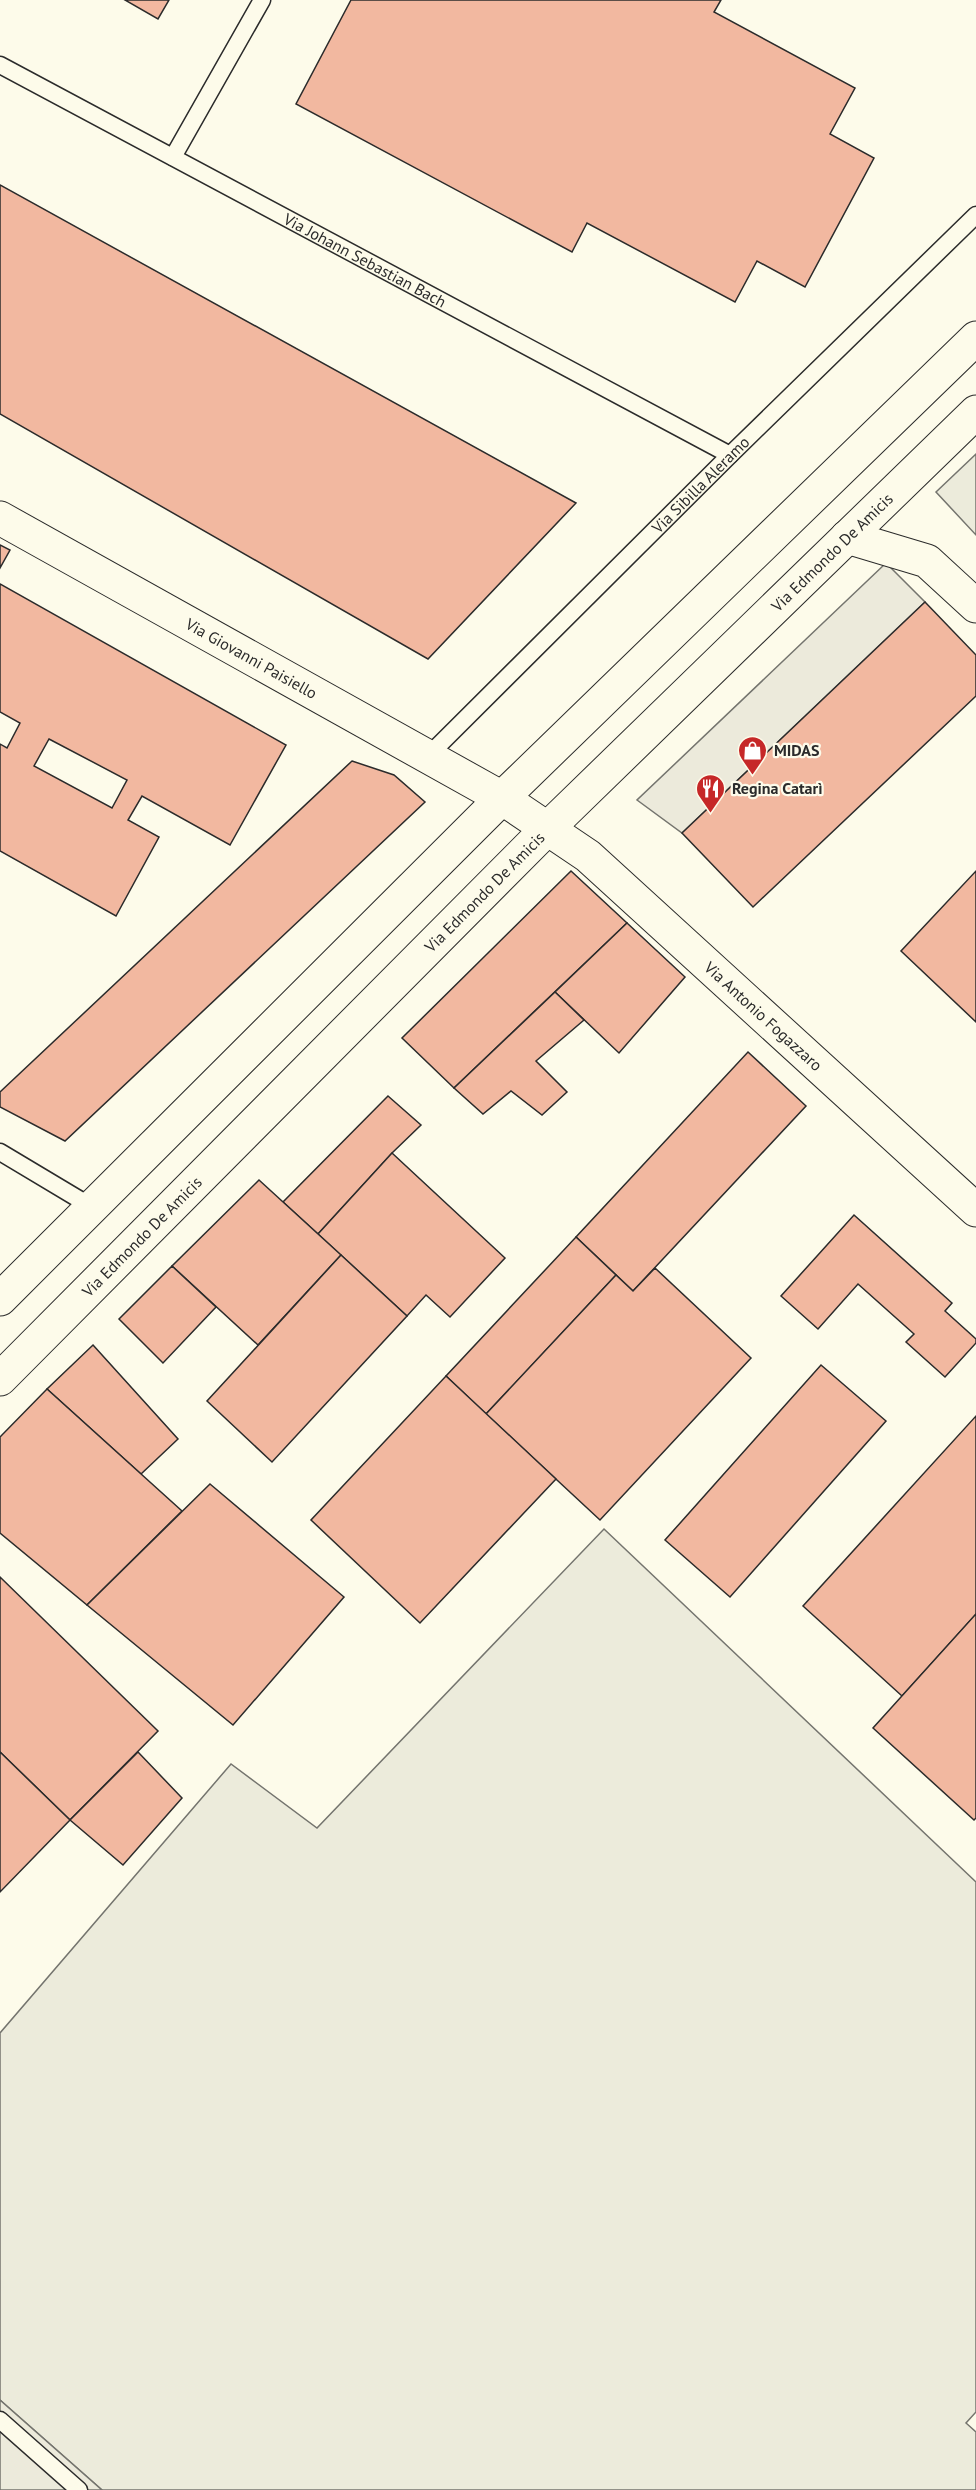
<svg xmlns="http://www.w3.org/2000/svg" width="976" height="2490" viewBox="0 0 976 2490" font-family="'PT Sans',sans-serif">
<rect width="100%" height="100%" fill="#fdfbea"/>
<g fill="#ecebdb" stroke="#74746e" stroke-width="1.5">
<polygon points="976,454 976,535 936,492"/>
<polygon points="604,1529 976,1882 976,2412 966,2423 976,2432 976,2490 102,2490 0,2400 0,2033 231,1764 317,1828"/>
</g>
<g fill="#eceadb" stroke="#74746e" stroke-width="1.5">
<polygon points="886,563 925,602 682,833 637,800"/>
<polygon points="0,2400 102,2490 0,2490"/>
</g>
<g fill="#f2b8a0" stroke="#2b2b2b" stroke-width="1.5" fill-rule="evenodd">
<polygon points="125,0 169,0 158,19"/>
<polygon points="351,0 721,0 714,12 855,88 830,134 874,158 805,287 757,261 735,302 587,223 572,252 296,104"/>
<polygon points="0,185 576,503 428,659 0,414"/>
<polygon points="0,545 10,550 0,568"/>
<path d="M 0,584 L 286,745 L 230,845 L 142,796 L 128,820 L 159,837 L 116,916 L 0,851 L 0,744 L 7,748 L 20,723 L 0,712 ZM 49,739 L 127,780 L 112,808 L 34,766 Z"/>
<polygon points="925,602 976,655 976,696 753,907 682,833"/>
<polygon points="352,761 394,775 425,802 65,1141 0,1107 0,1092"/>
<polygon points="571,871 627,923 454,1088 402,1038"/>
<polygon points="976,871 976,1022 901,951"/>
<polygon points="627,923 685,977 619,1053 555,992"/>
<polygon points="555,992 584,1020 536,1061 567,1092 542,1115 511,1091 483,1114 454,1088"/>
<polygon points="748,1052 806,1106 633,1291 576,1237"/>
<polygon points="388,1096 421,1125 392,1153 318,1234 283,1202"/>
<polygon points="392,1153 505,1258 450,1317 426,1295 407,1316 318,1234"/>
<polygon points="259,1180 341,1255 258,1345 172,1266"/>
<polygon points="854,1215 952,1303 945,1311 976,1339 976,1343 945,1377 906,1342 914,1334 858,1284 818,1329 781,1296"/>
<polygon points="576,1237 616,1275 486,1414 446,1376"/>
<polygon points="341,1255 407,1316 272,1462 207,1401"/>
<polygon points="172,1266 216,1307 163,1363 119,1319"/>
<polygon points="655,1268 751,1358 600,1520 486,1414 616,1275 633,1291"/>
<polygon points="93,1345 178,1439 141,1474 47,1389"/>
<polygon points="821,1365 886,1421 730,1597 665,1540"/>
<polygon points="446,1376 556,1479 420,1623 311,1520"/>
<polygon points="47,1389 182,1511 87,1605 0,1533 0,1437"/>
<polygon points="976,1416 976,1614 902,1696 803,1606"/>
<polygon points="210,1484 344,1597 233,1725 87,1605"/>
<polygon points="0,1577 158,1731 70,1820 0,1752"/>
<polygon points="976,1614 976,1818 974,1820 873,1728"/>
<polygon points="0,1752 70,1820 0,1892"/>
<polygon points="138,1752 182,1798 123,1865 70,1820"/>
</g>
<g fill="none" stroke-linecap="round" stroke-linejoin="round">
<defs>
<g id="service">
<path id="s1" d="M 0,65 L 730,455"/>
<polyline points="173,157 262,0"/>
<path id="s2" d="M 427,757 L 730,455 L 976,215"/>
<polyline points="0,1152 92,1207"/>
<polyline points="0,2420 79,2490"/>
</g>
<g id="minor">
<path id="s3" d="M 0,518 L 502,798 L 588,856 L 976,1210"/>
<polyline points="847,537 927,561 976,606"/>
</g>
<g id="secondary">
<polyline points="0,1299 502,798 976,338"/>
<path id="s4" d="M 0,1379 L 547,829 L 976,412"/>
</g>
</defs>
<use href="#service" stroke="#2b2b2b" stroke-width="19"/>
<use href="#minor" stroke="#2b2b2b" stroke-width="35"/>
<use href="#secondary" stroke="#2b2b2b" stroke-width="35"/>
<use href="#service" stroke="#fdfbea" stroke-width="16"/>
<use href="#minor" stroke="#fdfbea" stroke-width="33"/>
<use href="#secondary" stroke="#fdfbea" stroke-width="33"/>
</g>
<defs>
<symbol id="shop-pin" viewBox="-11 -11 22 30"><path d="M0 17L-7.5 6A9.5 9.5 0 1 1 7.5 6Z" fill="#c62828" stroke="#fdfbea"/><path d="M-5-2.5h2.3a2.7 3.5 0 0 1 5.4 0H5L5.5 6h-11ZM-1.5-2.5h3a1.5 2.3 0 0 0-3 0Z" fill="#fff"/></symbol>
<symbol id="restaurant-pin" viewBox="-11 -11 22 30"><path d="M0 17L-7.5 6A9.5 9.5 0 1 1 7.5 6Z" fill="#c62828" stroke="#fdfbea"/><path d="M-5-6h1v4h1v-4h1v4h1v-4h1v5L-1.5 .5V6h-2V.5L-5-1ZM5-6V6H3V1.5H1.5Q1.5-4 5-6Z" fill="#fff"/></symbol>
</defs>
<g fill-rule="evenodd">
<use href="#shop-pin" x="736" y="734" width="33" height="45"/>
<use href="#restaurant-pin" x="694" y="772" width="33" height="45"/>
</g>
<g text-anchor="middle" stroke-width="4.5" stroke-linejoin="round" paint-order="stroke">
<g font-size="16" fill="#2b2b2b" stroke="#fdfbea">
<text dy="6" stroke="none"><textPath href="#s1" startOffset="414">Via Johann Sebastian Bach</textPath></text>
<text dy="6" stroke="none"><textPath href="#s2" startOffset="386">Via Sibilla Aleramo</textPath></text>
<text dy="6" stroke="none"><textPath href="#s4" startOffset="1173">Via Edmondo De Amicis</textPath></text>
<text dy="6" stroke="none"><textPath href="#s3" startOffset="288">Via Giovanni Paisiello</textPath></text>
<text dy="6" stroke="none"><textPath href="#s4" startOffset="687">Via Edmondo De Amicis</textPath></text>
<text dy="6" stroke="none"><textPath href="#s3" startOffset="916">Via Antonio Fogazzaro</textPath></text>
<text dy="6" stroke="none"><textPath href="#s4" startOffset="201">Via Edmondo De Amicis</textPath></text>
</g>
<g font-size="16" font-weight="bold" fill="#2b2b2b" stroke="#fdfbea" text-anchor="start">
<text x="774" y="756">MIDAS</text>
<text x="732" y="794">Regina Catarì</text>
</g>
</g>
</svg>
